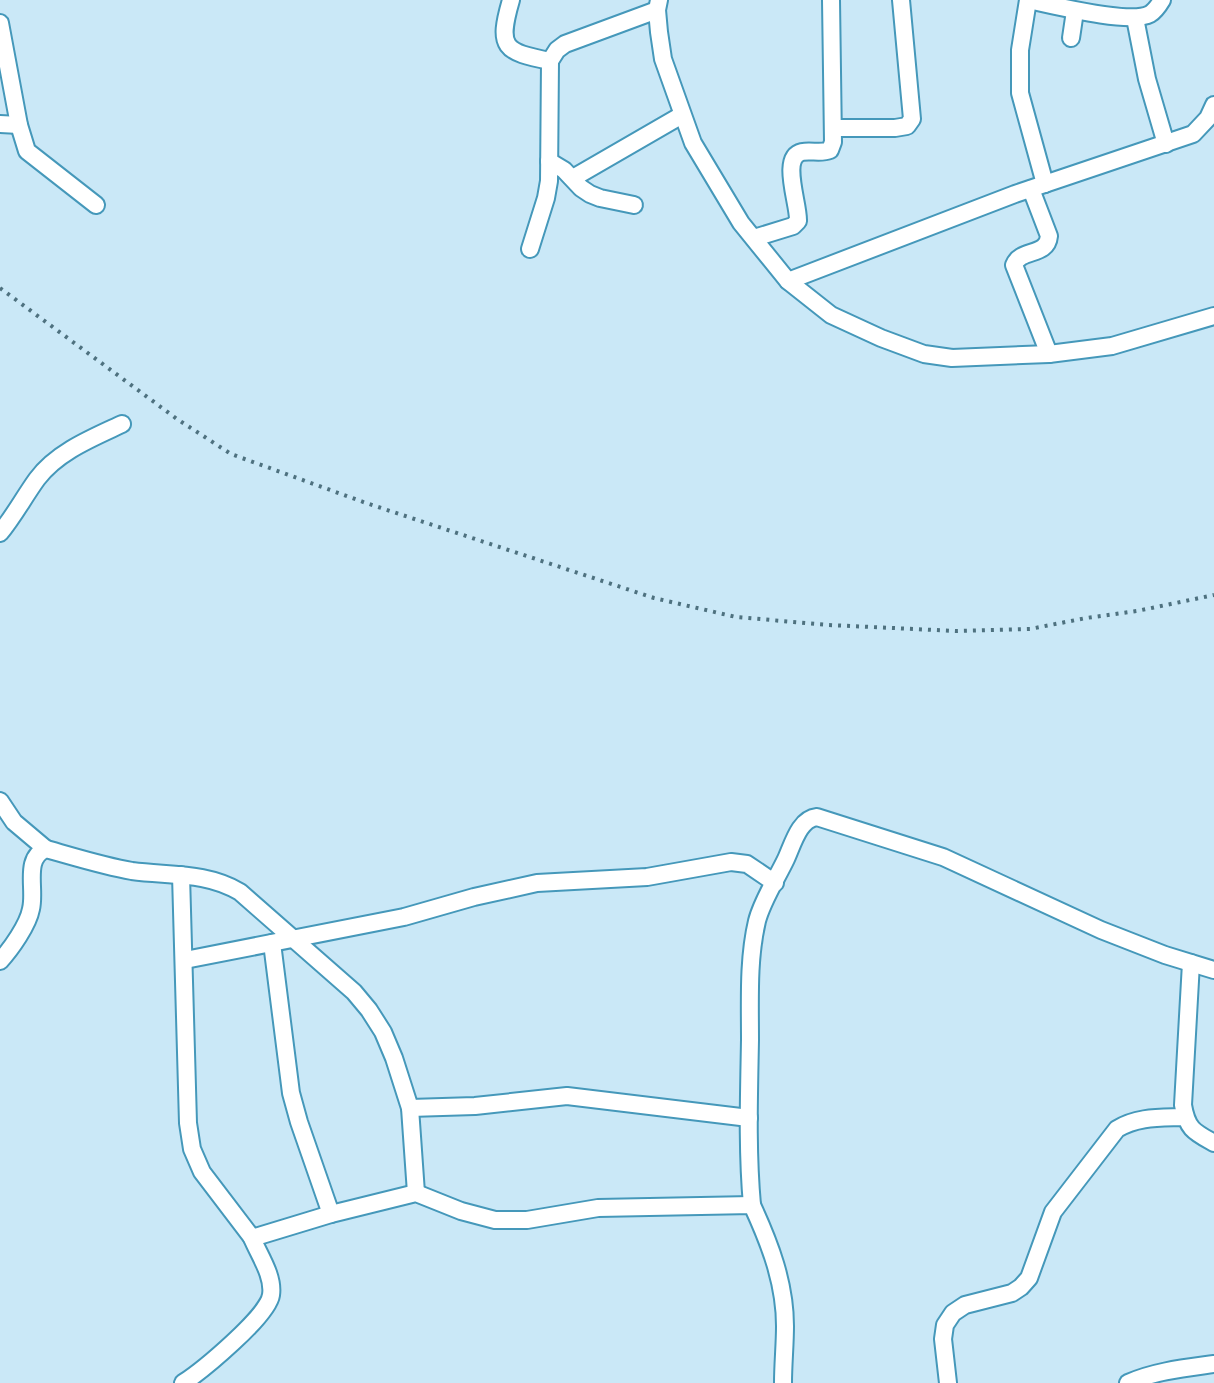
<svg xmlns="http://www.w3.org/2000/svg" width="1214" height="1383" viewBox="0 0 1214 1383" font-family="'Noto Sans',sans-serif">
<rect width="100%" height="100%" fill="#cae8f7"/>
<g fill="none" stroke-linecap="round" stroke-linejoin="round">
<defs>
<g id="minor">
<path d="M 511,0 C 497,48 504,52 550,61"/>
<polyline points="659,0 657,10 659,32 663,59 693,143 741,223 788,281 831,315 881,338 924,354 952,358 1049,354 1112,346 1214,316"/>
<polyline points="1028,0 1020,50 1020,93 1045,184"/>
<path d="M 1028,0 C 1052,5 1130,25 1150,14 C 1155,11 1159,5 1162,0"/>
<polyline points="1135,18 1147,79 1166,144"/>
<polyline points="0,23 19,125 27,151 96,205"/>
<polyline points="1071,38 1075,11"/>
<polyline points="0,124 19,125"/>
<polyline points="833,128 895,128 907,126 912,119 901,0"/>
<polyline points="549,161 564,170 581,188 590,194 600,198 634,205"/>
<polyline points="573,178 682,115"/>
<path d="M 1031,189 L 1049,236 C 1047,257 1021,248 1014,265 L 1049,354"/>
<path d="M 754,238 L 793,226 L 798,221 C 799,204 780,157 802,152 C 812,150 820,154 830,150 L 833,142 L 831,0"/>
<polyline points="530,249 546,198 549,181 550,61 557,50 565,44 657,10"/>
<polyline points="788,281 1015,194 1193,134 1208,118 1214,105"/>
<path d="M 0,533 C 14,516 24,497 37,479 C 57,452 92,438 122,424"/>
<polyline points="0,801 14,822 46,849"/>
<polyline points="181,875 188,1123 192,1149 202,1172 253,1239"/>
<polyline points="272,943 291,1093 299,1122 331,1214"/>
<polyline points="185,960 404,917 474,897 537,883 647,877 731,862 747,864 775,883"/>
<path d="M 0,961 C 11,949 28,925 31,909 C 36,889 23,858 46,849 C 75,857 103,866 132,871 C 170,876 207,872 240,892 L 354,992 L 369,1010 L 383,1032 L 394,1058 L 410,1108 L 416,1193"/>
<path d="M 1191,963 L 1183,1105 C 1187,1129 1194,1132 1214,1143"/>
<polyline points="410,1108 475,1106 567,1096 749,1118"/>
<path d="M 752,1205 C 747,1150 749,1095 750,1040 C 750,1000 748,959 757,921 C 762,901 777,878 786,859 C 793,844 799,819 817,817 L 943,857 L 1101,930 L 1165,955 L 1214,970"/>
<path d="M 183,1383 C 203,1370 268,1316 271,1295 C 274,1276 259,1255 252,1238 L 331,1214 L 416,1193 L 461,1211 L 495,1220 L 527,1220 L 598,1208 L 752,1205 C 770,1244 785,1283 785,1326 C 785,1345 783,1364 783,1383"/>
<path d="M 948,1383 L 943,1339 L 945,1325 L 953,1313 L 965,1305 L 1012,1293 L 1021,1287 L 1029,1278 L 1053,1212 L 1117,1129 C 1138,1116 1161,1118 1185,1117"/>
<path d="M 1128,1383 C 1155,1371 1185,1368 1214,1364"/>
</g>
</defs>
<use href="#minor" stroke="#4598ba" stroke-width="20"/>
<use href="#minor" stroke="#fff" stroke-width="16"/>
<polyline stroke="#4e717f" stroke-width="4" stroke-dasharray="3 6" stroke-linecap="butt" points="0,288 177,419 231,454 366,503 654,598 736,617 829,625 956,631 1030,629 1086,618 1137,611 1214,595"/>
</g>
</svg>
